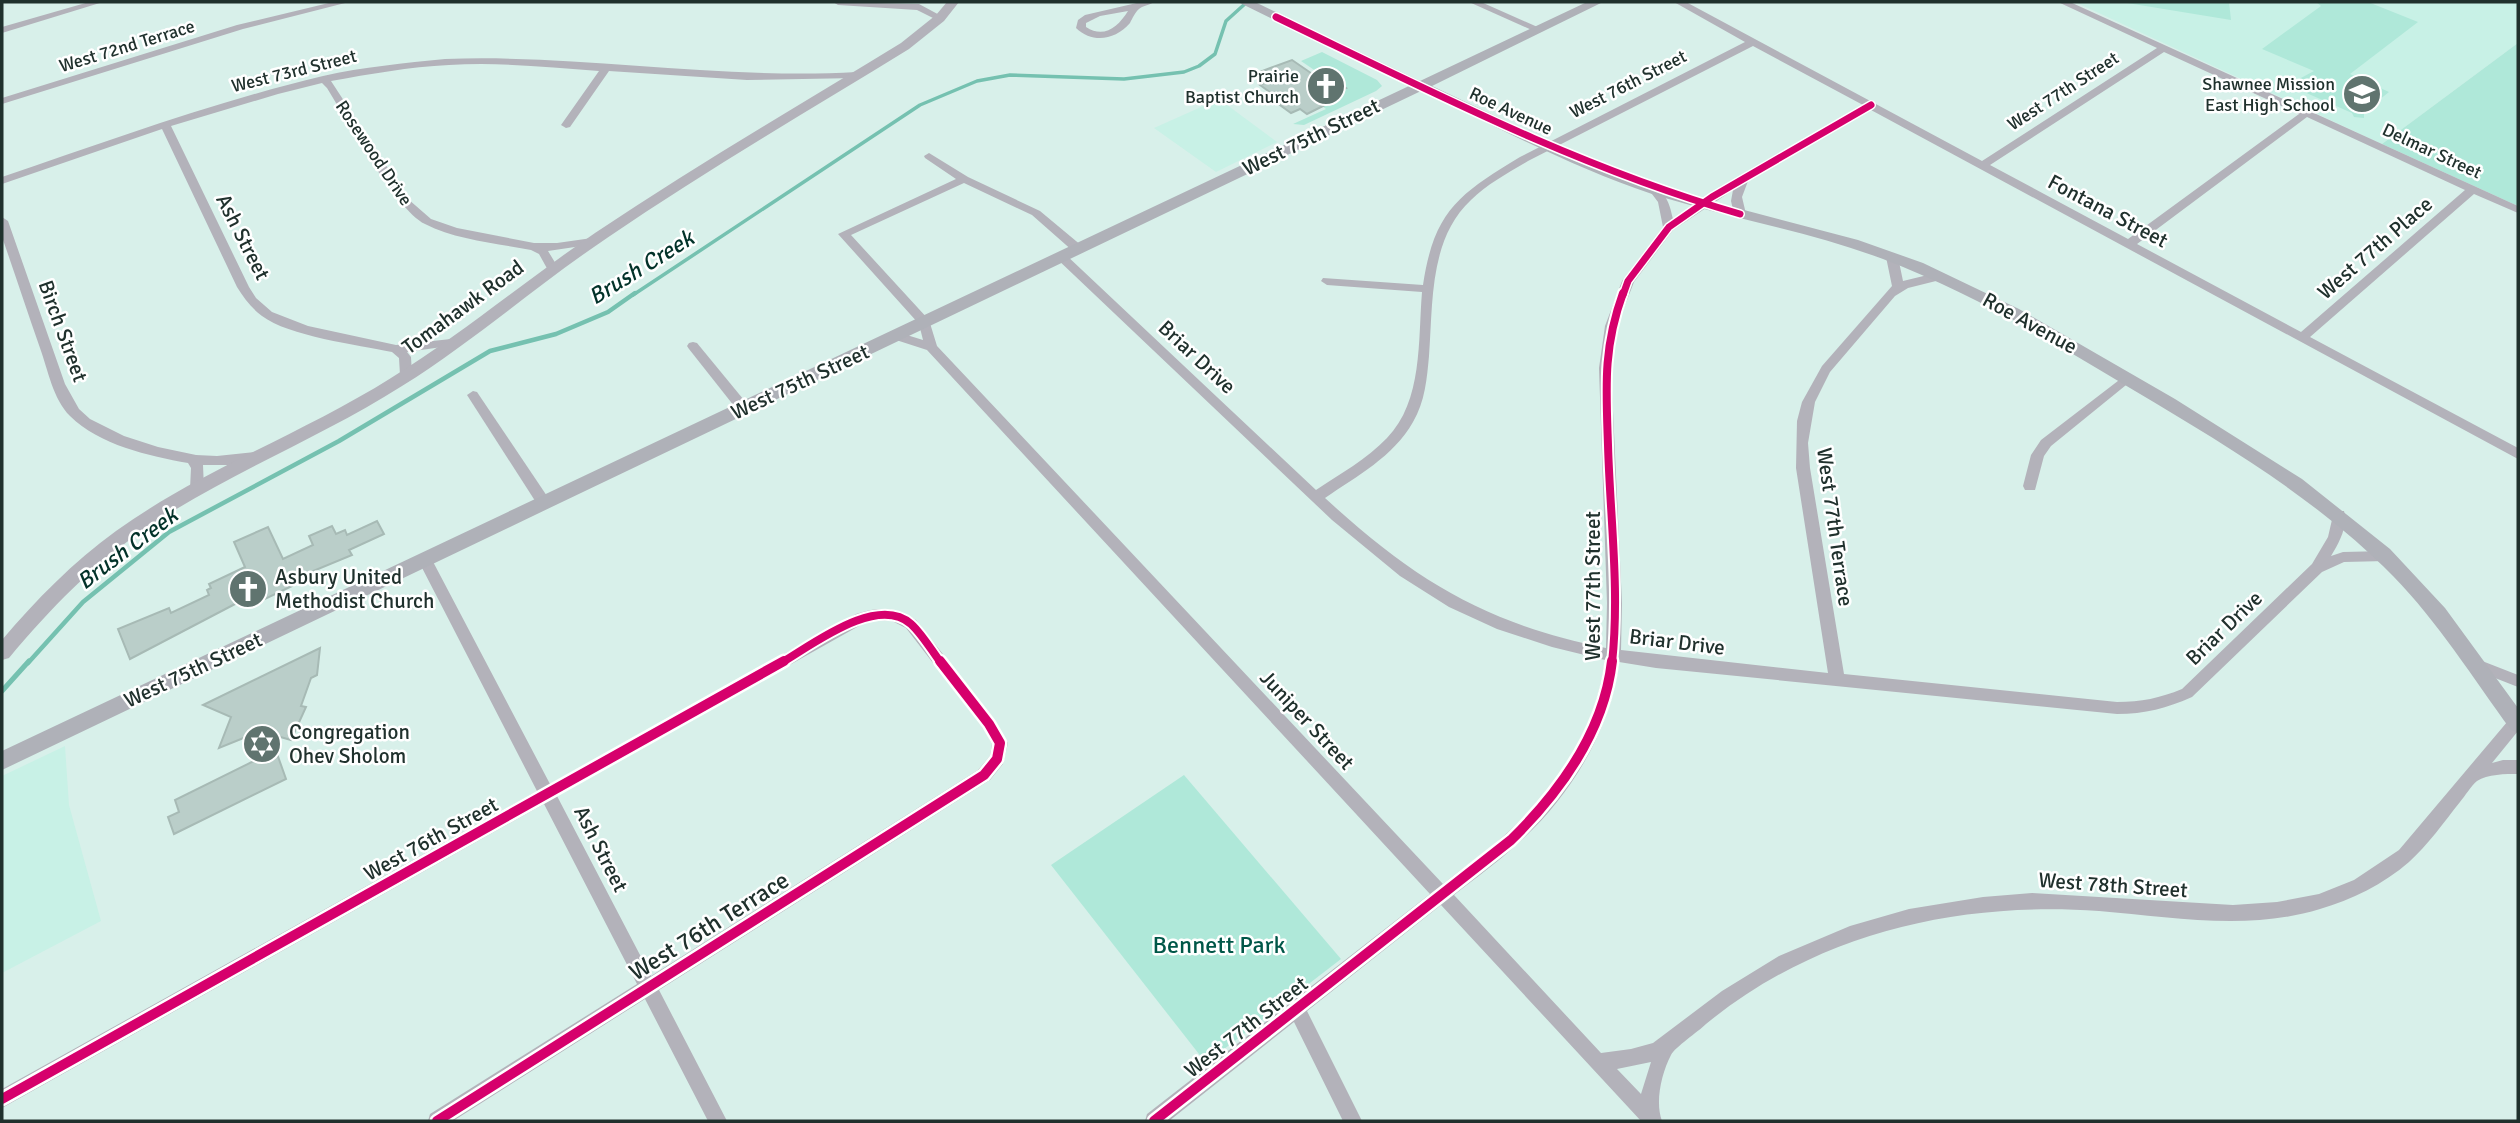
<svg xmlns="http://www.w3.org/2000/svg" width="2520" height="1123" viewBox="0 0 2520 1123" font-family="Signika,sans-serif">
<rect width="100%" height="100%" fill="#d8f0ea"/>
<g fill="#c8f1e6">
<polygon points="2075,2 2518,2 2518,43 2382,144"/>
<polygon points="1219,99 1277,142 1216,172 1154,128"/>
<polygon points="65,746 69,805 101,921 2,973 2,776"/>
</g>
<g fill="#afe8d9">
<polygon points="2121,2 2229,2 2231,20"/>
<polygon points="2316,2 2368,2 2418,22 2350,74 2389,92 2364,112 2364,118 2354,117 2352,113 2295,88 2299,79 2314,71 2262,49 2321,6"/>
<polygon points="2518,43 2518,206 2382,144 2514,46"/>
<polygon points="1322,52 1377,80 1382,86 1376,91 1304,125 1293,124 1326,109 1316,101 1345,88 1330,77 1326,78 1301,61"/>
<polygon points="1184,775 1341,959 1206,1063 1051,865"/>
</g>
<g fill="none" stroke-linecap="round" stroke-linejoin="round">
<polyline stroke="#75c1b0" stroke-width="3.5" points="633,295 920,105 977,81 1010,75 1124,79 1184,72 1199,66 1215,54 1226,21 1247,2"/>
<polyline stroke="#75c1b0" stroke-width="4.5" points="28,663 83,602 169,532 339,441 490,351 556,334 608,312 635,293"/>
<polyline stroke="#75c1b0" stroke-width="5" points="2,691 29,661"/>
</g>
<g fill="#bacec9" stroke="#a7bab5" stroke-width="2">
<polygon points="1292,60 1321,80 1330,77 1346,88 1316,101 1323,106 1307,114 1300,109 1291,113 1266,95 1271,93 1260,85 1269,81 1257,73"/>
<polygon points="377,521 384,534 349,550 352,555 289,581 292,586 265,599 263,594 258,597 256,593 130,659 118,629 169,608 171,613 209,595 207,590 211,588 209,584 245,567 234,542 268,527 283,559 313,545 309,536 332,526 336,534 345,530 347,535"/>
<polygon points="320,648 317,675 311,678 301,706 306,707 291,740 270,734 286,779 174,834 168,817 179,812 175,800 264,756 246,737 219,748 231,717 203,705"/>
</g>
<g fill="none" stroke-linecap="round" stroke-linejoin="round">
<g fill="#b3b2ba" fill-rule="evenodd">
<polygon points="89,2 103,2 2,33 2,27"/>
<polygon points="333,2 349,2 243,29 2,104 2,98 237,25"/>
<polygon points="833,2 919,4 945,18 937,20 917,10 838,5"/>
<path d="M 1141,2 L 1154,2 C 1150,5 1142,6 1139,9 C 1136,11 1132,19 1130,23 C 1115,40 1093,44 1076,28 L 1078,20 L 1085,15 ZM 1128,11 C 1118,27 1104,39 1086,27 L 1086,23 L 1100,16 Z"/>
<polygon points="1469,2 1481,2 1542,29 1534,31"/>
<path d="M 1674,2 L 1686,2 L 1982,161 L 2157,48 L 2058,2 L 2070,2 L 2518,206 L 2518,213 L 2474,194 L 2310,337 L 2518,448 L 2518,459 L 1871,110 L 1748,181 L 1742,197 L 1746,214 L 1744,216 L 1740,217 L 1734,214 L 1731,201 L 1733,190 L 1673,230 L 1634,282 L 1617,326 L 1611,368 L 1622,603 L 1621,650 L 1828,673 L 1796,468 L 1797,421 L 1802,402 L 1822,366 L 1892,286 L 1886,257 L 1892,253 L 1898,257 L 1903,281 L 1940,272 L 1946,276 L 1944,279 L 1908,288 L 1895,296 L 1830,372 L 1815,402 L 1808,443 L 1810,468 L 1844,674 L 2117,702 C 2141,702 2160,698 2182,689 L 2312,564 L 2328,537 L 2334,511 L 2344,511 C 2348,527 2339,543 2331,556 L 2343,552 L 2386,551 L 2391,552 L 2393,556 L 2391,560 L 2386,561 L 2344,562 L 2322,572 L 2192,697 C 2167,708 2145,714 2117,714 L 1656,668 L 1619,662 C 1611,731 1568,800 1516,845 C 1497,863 1474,879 1454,895 L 1601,1053 L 1631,1049 L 1653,1043 L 1722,991 L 1779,956 L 1850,926 L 1909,909 L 1983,897 L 2032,893 L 2233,905 L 2277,902 L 2319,894 L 2354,880 L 2399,850 L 2513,715 L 2518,714 L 2518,731 L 2492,763 L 2503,760 L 2518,760 L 2518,774 C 2506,774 2487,774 2477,781 C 2471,786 2465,796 2460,802 C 2444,822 2428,845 2409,862 C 2384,884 2351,900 2320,909 C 2249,931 2171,917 2099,911 C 1958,901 1817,933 1706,1024 C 1698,1032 1675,1047 1671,1055 C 1661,1074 1655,1103 1662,1121 L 1641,1121 L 1441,905 L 1307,1011 L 1362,1121 L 1343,1121 L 1294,1022 L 1169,1121 L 1145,1121 L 1147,1114 L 1430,894 L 927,350 L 893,339 L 891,336 L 897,332 L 923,340 L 919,324 L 838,234 L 956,179 L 925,158 L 924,156 L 929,153 L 968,177 L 1040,211 L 1082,246 L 1082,252 L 1074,252 L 1032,215 L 964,183 L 851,235 L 929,320 L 937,346 L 1443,884 C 1464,867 1486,852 1506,834 C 1556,789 1597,727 1605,660 L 1552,647 L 1497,629 L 1449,607 L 1400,576 L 1332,520 L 1055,257 L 1057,254 L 1065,254 L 1316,490 C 1340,474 1367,459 1387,438 C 1423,401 1418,340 1422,292 L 1327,285 L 1321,281 L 1323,278 L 1423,285 C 1434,211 1459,194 1520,157 L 1745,42 ZM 1753,46 L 1863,105 L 1708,195 L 1673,219 C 1670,206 1667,193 1654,187 L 1649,190 L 1658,202 L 1663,227 L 1622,281 L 1605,326 L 1599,368 L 1607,603 L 1606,648 C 1486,624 1414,580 1325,498 C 1357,476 1393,457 1413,422 C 1425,402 1427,378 1429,356 C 1433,303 1429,239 1471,200 C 1487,184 1508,173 1528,161 ZM 2164,52 L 2299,114 L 2128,239 L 1990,165 ZM 2307,117 L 2465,190 L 2301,332 L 2137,244 ZM 1651,1062 L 1641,1094 L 1617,1069 Z"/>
<path d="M 445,59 C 583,54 719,80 857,72 L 862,75 L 857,78 L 747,80 L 609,71 L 570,127 L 566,128 L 561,125 L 599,71 C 549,67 499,62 449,65 C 409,67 370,74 331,81 L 408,199 L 431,219 L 457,228 L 534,243 L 557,243 L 599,237 L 599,243 L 595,244 L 548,251 L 559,269 L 553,273 L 549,272 L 539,254 L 531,250 C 496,243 456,240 425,224 C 395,209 347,120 327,88 L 322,83 L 278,94 L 171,126 L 249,287 L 256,298 L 272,312 L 308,326 L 396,345 L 460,338 L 462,341 L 456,345 L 407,352 L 411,357 L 412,375 L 406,379 L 400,375 L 399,358 L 392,352 C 358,345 288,336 262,316 C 251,308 244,298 237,287 L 162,129 L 2,184 L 2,177 C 108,141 214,102 323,76 C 363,67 405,63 445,59 Z"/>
<path d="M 2,217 L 8,221 L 65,384 L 79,409 L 90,419 L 124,436 L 158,447 L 196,455 L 217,456 L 255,452 L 262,457 L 260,460 L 228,465 L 203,465 L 204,489 L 197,494 L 190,489 L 191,468 L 188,463 C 149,456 99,445 70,416 C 53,399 48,370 40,348 C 27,311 15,274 2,237 Z"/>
<polygon points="693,342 697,343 748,405 749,408 748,411 738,411 689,349 687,346 689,343"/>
<polygon points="2127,374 2133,378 2131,381 2051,446 2044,456 2035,490 2025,490 2023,486 2031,455 2041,440"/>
<polygon points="473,391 477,392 549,499 551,503 549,507 539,507 467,395"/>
<path d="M 425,555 L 430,556 L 550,784 L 856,614 C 879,606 895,607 916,620 L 994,719 L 1008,743 L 1003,764 L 990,780 L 659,990 L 727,1121 L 708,1121 L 645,999 L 453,1121 L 428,1121 L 430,1114 L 637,984 L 544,804 L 2,1108 L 2,1089 L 537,791 L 418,560 L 420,556 ZM 875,620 L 892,621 L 906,628 L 984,729 L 992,744 L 990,756 L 978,770 L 651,976 L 557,796 L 866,622 Z"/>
<polygon points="2477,659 2518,675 2518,687 2472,669 2470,665 2472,661"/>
</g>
<path fill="#b3b2ba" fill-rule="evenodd" d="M 947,2 L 959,2 L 944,21 L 909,49 C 808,111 705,171 607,238 C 537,285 474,341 402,386 C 320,438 229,473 148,527 C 94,563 50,609 9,658 L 2,660 L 2,640 C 36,600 73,562 116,531 C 201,470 302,434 391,378 C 462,334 526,280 595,233 C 695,166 798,106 901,43 L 936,15 Z"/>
<path fill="#afb1b8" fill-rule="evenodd" d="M 1238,2 L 1255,2 L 1420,81 L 1587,2 L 1603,2 L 1432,86 L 1576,154 L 1630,176 L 1695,197 L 1858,240 L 1923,263 L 2019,309 L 2175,399 L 2302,479 L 2390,549 L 2445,608 L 2518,708 L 2518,733 L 2511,730 C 2473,678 2438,622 2393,576 C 2318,500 2226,445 2135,391 C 2054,342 1972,293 1883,259 C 1808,231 1728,218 1652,194 C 1572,167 1497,127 1421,91 L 2,770 L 2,751 L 1409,86 Z"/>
<defs>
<g id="cycleway-far2">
<path d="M 1276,17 C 1428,90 1577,167 1740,214"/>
<polyline points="1623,295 1628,281 1669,227 1712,197 1871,105"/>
</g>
<g id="cycleway-far1">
<path d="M 781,663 C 812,645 877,594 911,624 C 922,634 932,651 941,663"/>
<path d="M 1612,663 C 1620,591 1610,517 1608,445 C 1606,387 1603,348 1623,293"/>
</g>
<g id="cycleway">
<polyline points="2,1099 784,661"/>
<polyline points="437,1121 984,775 997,759 1000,743 989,724 940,661"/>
<path d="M 1154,1121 L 1511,840 C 1560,792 1604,732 1612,661"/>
</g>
</defs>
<use href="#cycleway-far2" stroke="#fff" stroke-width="10"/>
<use href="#cycleway-far1" stroke="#fff" stroke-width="12"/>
<use href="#cycleway" stroke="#fff" stroke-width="15"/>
<use href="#cycleway-far2" stroke="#d6006c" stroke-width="7"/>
<use href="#cycleway-far1" stroke="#d6006c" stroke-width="8"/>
<use href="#cycleway" stroke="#d6006c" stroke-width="10"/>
</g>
<defs>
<symbol id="church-disc" viewBox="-11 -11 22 22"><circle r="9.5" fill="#60746f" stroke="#fff"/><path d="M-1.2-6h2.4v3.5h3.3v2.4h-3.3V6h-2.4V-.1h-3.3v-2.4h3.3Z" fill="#fff"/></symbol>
<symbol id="school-disc" viewBox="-11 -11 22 22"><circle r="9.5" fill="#60746f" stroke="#fff"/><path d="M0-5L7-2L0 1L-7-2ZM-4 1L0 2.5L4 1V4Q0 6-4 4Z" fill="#fff"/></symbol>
<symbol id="synagogue-disc" viewBox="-11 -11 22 22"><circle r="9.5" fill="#60746f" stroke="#fff"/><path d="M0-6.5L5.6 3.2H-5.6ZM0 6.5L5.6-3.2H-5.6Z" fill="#fff"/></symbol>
</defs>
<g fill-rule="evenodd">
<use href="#church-disc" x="1304" y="64" width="44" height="44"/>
<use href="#school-disc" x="2340" y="72" width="44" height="44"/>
<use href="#church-disc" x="226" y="567" width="44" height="44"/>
<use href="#synagogue-disc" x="240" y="722" width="44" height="44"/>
</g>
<g text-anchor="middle" stroke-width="5" stroke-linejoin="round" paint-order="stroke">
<g font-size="18" fill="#20312d" stroke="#fff">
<text transform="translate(127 46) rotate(-17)" y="6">West 72nd Terrace</text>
<text transform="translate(294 71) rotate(-14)" y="6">West 73rd Street</text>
<text transform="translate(1628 84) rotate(-27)" y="6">West 76th Street</text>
<text transform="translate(2063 91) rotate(-33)" y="6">West 77th Street</text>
<text transform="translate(1511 111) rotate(25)" y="6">Roe Avenue</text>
<text transform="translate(2432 151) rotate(25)" y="6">Delmar Street</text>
<text transform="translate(374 153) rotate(56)" y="6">Rosewood Drive</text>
</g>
<g font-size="18" fill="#20312d" stroke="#fff" text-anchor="end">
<text x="1299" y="82">Prairie<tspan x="1299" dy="21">Baptist Church</tspan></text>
<text x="2335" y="90">Shawnee Mission<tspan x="2335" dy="21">East High School</tspan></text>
</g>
<g font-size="21" fill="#20312d" stroke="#fff">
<text transform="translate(1311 137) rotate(-26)" y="7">West 75th Street</text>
<text transform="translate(2108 211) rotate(28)" y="7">Fontana Street</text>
<text transform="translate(243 237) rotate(63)" y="7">Ash Street</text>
<text transform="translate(2375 248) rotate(-41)" y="7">West 77th Place</text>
<text transform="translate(463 307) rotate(-36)" y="7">Tomahawk Road</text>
<text transform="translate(2030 323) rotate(29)" y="7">Roe Avenue</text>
<text transform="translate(63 331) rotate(70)" y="7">Birch Street</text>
<text transform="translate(1197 357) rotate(43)" y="7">Briar Drive</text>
<text transform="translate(800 382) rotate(-25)" y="7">West 75th Street</text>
<text transform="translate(1835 527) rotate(82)" y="7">West 77th Terrace</text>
<text transform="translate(1593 586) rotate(-90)" y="7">West 77th Street</text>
<text transform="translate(2224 628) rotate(-44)" y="7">Briar Drive</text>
<text transform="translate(1677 642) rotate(7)" y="7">Briar Drive</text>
<text transform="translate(193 670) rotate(-25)" y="7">West 75th Street</text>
<text transform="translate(1307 720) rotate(47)" y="7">Juniper Street</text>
<text transform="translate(431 839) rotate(-29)" y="7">West 76th Street</text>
<text transform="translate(601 849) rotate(63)" y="7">Ash Street</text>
<text transform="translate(2113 885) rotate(4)" y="7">West 78th Street</text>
<text transform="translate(1246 1027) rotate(-38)" y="7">West 77th Street</text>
</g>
<g font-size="21" fill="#20312d" stroke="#fff" text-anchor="start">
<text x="275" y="584">Asbury United<tspan x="275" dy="24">Methodist Church</tspan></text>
<text x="289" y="739">Congregation<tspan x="289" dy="24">Ohev Sholom</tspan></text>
</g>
<g font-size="23" font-style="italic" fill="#023229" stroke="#fff">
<text transform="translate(641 267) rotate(-32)" y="8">Brush Creek</text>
<text transform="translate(127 548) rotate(-37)" y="8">Brush Creek</text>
</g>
<g font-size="24" fill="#20312d" stroke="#fff">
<text transform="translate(709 926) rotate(-32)" y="8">West 76th Terrace</text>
</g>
<g font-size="24" fill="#005748" stroke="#fff">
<text x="1219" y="953">Bennett Park</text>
</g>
</g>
<rect width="2520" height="1123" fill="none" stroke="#20312d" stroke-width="7"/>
</svg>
